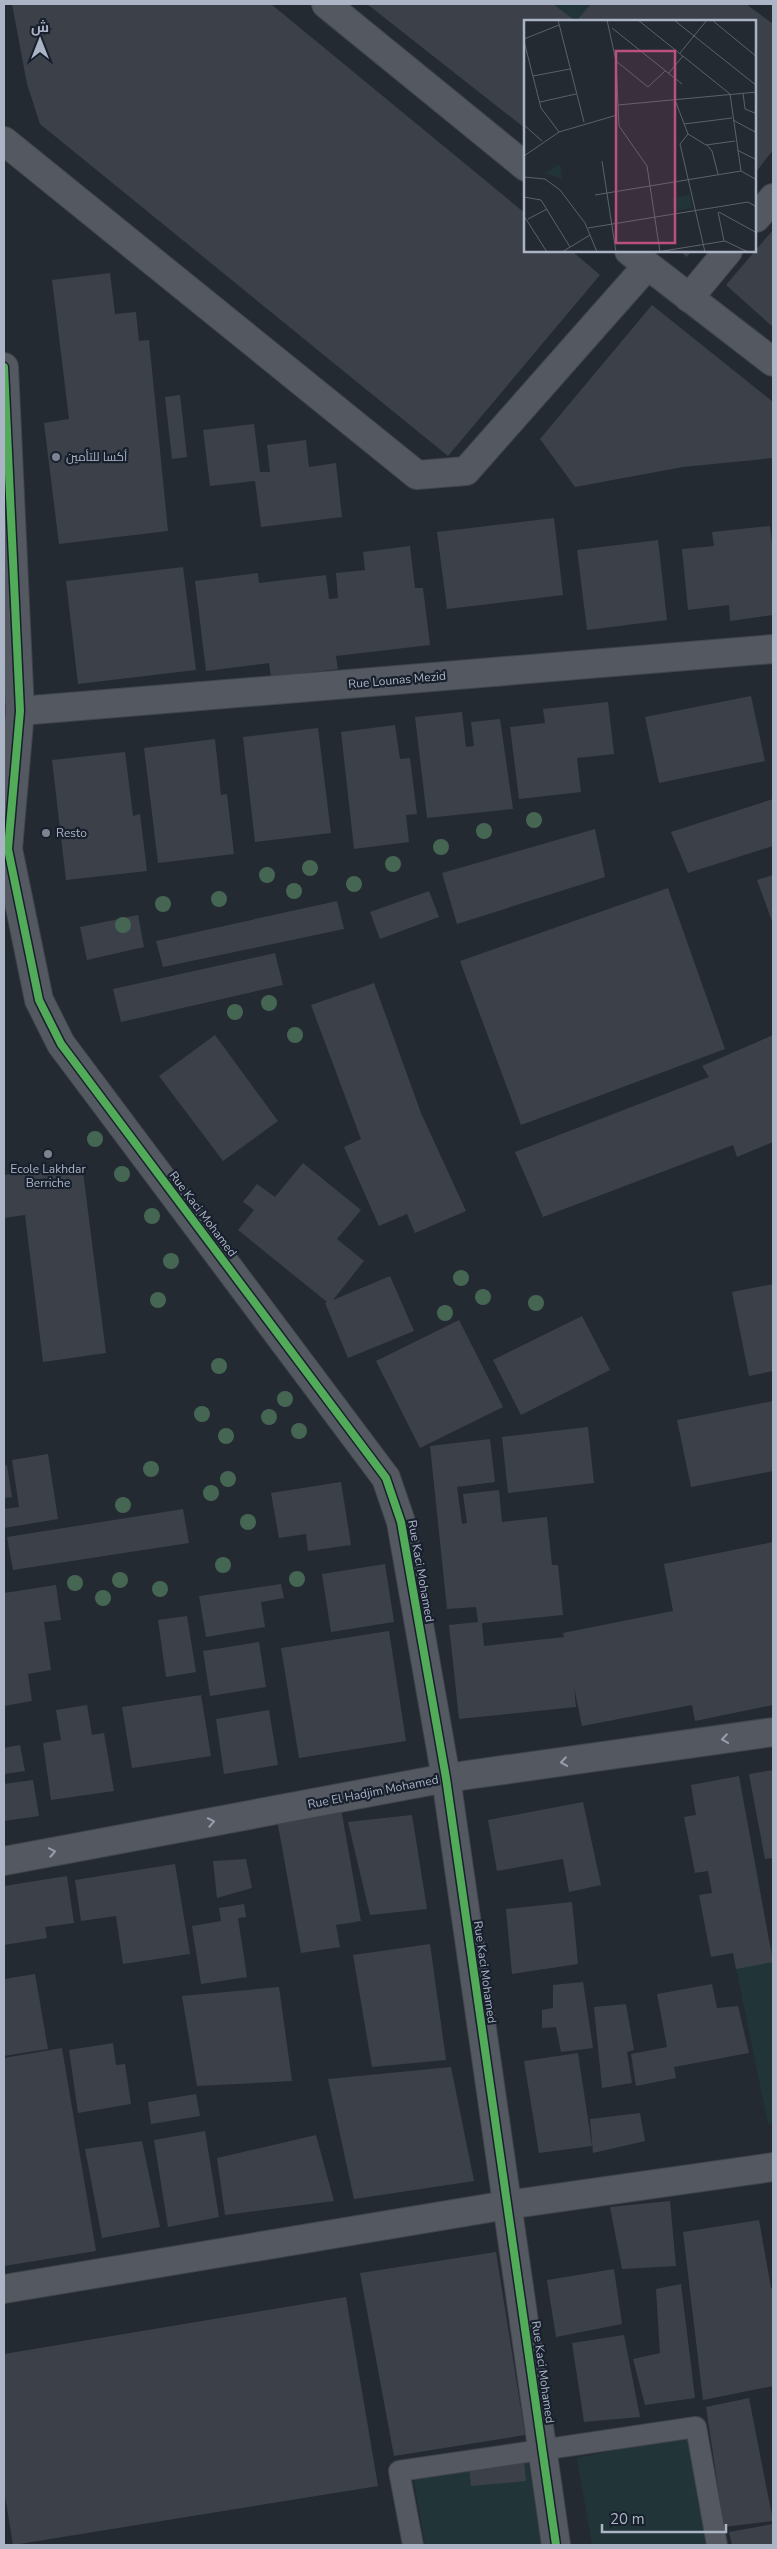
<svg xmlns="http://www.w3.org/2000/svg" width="777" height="2549" viewBox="0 0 777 2549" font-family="'Nunito Sans',Cairo,sans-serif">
<rect width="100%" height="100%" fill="#242a32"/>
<g fill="#213438">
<polygon points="553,4 591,4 576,21"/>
<polygon points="773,1946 773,2123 768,2124 733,1953"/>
<polygon points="692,2435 711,2545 592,2545 577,2458"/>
<polygon points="525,2443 542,2545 425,2545 411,2462"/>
</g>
<g fill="#3c4049">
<polygon points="12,4 271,4 526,214 526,251 572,251 600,275 448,456 40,124 27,84"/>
<polygon points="367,4 553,4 576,21 591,4 746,4 773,24 773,150 756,172 756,21 526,21 526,129"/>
<polygon points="773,230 773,327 726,285"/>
<polygon points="680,251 691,251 687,257"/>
<polygon points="110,273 115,314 136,312 139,341 149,340 168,531 59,544 44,423 69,419 52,280"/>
<polygon points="652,305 773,402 773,458 683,467 575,487 540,439"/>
<polygon points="180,395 187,457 172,459 165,397"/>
<polygon points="254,424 260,472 270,472 267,445 306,440 309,467 336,463 342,517 261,527 255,481 210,486 203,430"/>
<polygon points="554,518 563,595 447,609 437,532"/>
<polygon points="770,526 773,552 773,615 730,621 729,605 688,610 682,549 714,546 712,532"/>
<polygon points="658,540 667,620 587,630 577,550"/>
<polygon points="410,546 415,588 423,588 430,645 336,656 338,669 271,677 269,663 206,671 195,581 258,573 259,583 326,575 329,599 338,598 336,573 365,570 363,552"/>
<polygon points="183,567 196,670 78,684 66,581"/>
<polygon points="751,696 765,761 659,783 645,717"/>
<polygon points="608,702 614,754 577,758 581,792 519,799 510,727 545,723 543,709"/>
<polygon points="462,712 466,747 474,746 471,722 500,719 513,809 427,818 415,717"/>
<polygon points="395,725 400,759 410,758 417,814 406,815 409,842 354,849 341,732"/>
<polygon points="318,728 331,833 255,842 243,737"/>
<polygon points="215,739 221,795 227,794 234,854 158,863 144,748"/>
<polygon points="125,752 133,816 140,814 147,871 66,880 52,760"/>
<polygon points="773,799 773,846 688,873 671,832"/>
<polygon points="595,829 605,877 457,924 442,873"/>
<polygon points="773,875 773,924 757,880"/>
<polygon points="668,888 725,1049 521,1125 460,961"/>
<polygon points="429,891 439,917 380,939 370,912"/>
<polygon points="337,901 344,929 163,967 156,941"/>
<polygon points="138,915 144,947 87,960 80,927"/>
<polygon points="275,953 283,985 121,1022 113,989"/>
<polygon points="374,983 421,1113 466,1211 415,1233 407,1214 379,1226 344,1147 361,1139 311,1005"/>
<polygon points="215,1035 278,1121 223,1161 159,1076"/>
<polygon points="773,1035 773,1142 737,1157 733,1145 543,1217 515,1152 709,1077 702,1066"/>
<polygon points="303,1163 361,1210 337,1239 364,1261 333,1300 390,1276 414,1331 348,1358 325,1303 327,1302 238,1230 254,1210 243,1202 257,1184 275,1197"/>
<polygon points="82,1164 106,1353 43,1362 25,1215 4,1218 4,1175"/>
<polygon points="773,1284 773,1371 749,1376 732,1292"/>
<polygon points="582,1316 610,1370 521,1415 493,1360"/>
<polygon points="459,1320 503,1407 420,1448 376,1361"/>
<polygon points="773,1401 773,1471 691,1487 677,1420"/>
<polygon points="588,1427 594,1483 508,1493 502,1437"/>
<polygon points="490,1439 495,1482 457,1487 462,1524 467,1523 463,1494 499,1490 502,1522 547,1517 552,1565 558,1565 563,1615 482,1623 484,1646 564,1637 563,1633 673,1611 664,1564 773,1542 773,1705 695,1721 692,1705 582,1726 574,1687 576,1707 459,1719 449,1625 478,1622 476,1607 447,1609 430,1446"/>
<polygon points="48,1454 58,1519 4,1528 4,1509 19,1507 12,1460"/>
<polygon points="7,1465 12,1497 4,1498 4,1466"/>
<polygon points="341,1482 351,1545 308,1551 306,1534 279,1538 271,1493"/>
<polygon points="183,1509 189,1543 13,1570 7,1537"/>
<polygon points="385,1564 394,1622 331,1632 322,1574"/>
<polygon points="281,1584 284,1598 261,1602 265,1627 206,1637 199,1596"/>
<polygon points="56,1585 61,1620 44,1622 51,1670 28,1674 32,1701 4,1706 4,1593"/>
<polygon points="187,1616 196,1672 166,1677 158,1620"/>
<polygon points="389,1631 406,1741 299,1758 281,1648"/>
<polygon points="259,1642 266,1687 210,1696 203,1651"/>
<polygon points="201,1695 211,1756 132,1768 122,1707"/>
<polygon points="87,1705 92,1735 104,1733 114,1791 51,1800 43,1743 61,1740 56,1710"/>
<polygon points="269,1710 278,1765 224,1774 216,1719"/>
<polygon points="20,1745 25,1771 4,1774 4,1748"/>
<polygon points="773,1770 773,1858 765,1859 749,1774"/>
<polygon points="739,1776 773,1962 736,1969 733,1953 711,1957 699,1895 712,1893 708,1871 695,1873 684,1817 696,1815 691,1785"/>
<polygon points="33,1780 39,1816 4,1821 4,1784"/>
<polygon points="583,1802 601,1885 569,1892 563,1859 497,1871 488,1820"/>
<polygon points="340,1803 361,1921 336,1925 340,1947 301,1953 276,1814"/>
<polygon points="412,1815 427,1909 370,1915 348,1822"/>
<polygon points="246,1859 252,1888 217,1898 213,1861"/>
<polygon points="175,1864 190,1954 123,1964 116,1916 81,1921 75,1880"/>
<polygon points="67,1876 74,1923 45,1927 47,1938 4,1945 4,1886"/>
<polygon points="572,1902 578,1964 512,1974 506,1909"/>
<polygon points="244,1904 246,1917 238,1918 247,1977 201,1984 192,1926 221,1921 219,1908"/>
<polygon points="430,1944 446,2060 372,2067 353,1955"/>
<polygon points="35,1974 48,2049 4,2056 4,1979"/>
<polygon points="583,1982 593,2048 561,2052 556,2027 542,2028 542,2010 553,2008 553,1985"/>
<polygon points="712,1984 717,2008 738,2006 749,2053 674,2067 676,2078 636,2086 631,2054 667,2047 657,1994"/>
<polygon points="279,1987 292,2081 197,2086 182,1996"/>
<polygon points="626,2004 634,2050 627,2052 632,2083 602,2088 594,2007"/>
<polygon points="113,2043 116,2065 125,2064 131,2104 78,2113 69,2050"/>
<polygon points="62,2048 96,2251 4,2266 4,2058"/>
<polygon points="578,2053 592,2146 539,2153 524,2061"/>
<polygon points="451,2067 474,2181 354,2199 328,2079"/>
<polygon points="196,2094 200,2116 151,2124 148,2102"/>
<polygon points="640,2113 645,2141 593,2153 590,2119"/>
<polygon points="205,2131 219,2217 168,2227 154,2140"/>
<polygon points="316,2135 334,2201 225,2215 217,2158"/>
<polygon points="142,2141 160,2227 102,2238 85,2149"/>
<polygon points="670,2201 676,2266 622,2269 610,2207"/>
<polygon points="759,2220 771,2288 773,2288 773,2386 703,2400 683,2232"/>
<polygon points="496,2252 525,2435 394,2456 360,2273"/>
<polygon points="614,2269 622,2324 556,2337 547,2280"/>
<polygon points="681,2284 695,2398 645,2405 633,2359 660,2353 656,2289"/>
<polygon points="346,2297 378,2486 13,2545 4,2490 4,2354"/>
<polygon points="624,2335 640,2417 584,2422 572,2343"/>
<polygon points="749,2398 773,2521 724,2527 706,2407"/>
<polygon points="524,2460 526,2481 471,2486 469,2466"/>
<polygon points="773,2524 773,2545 732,2545 729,2532"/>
</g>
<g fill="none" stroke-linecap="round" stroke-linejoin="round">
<defs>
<polyline id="service" points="413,2545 399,2471 696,2427 717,2545"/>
<g id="minor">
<polyline points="326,4 526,167"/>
<polyline points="4,141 417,475 466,471 647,266"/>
<polyline points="756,218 773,198"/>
<polyline points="629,251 773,362"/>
<polyline points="689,298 728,251"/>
<polyline points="4,367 20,711"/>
<polyline points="4,1861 446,1778 773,1732"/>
<polyline points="4,2289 507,2205 773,2167"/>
</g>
<polyline id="tertiary" points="556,2545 446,1778 401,1522 386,1478 61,1044 39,1000 8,849 20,711 773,649"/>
</defs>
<use href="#service" stroke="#40444b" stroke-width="22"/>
<use href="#minor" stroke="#40444b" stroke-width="30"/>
<use href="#tertiary" stroke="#40444b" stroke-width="30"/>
<use href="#service" stroke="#545861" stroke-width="20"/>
<use href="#minor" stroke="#545861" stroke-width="28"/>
<use href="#tertiary" stroke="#545861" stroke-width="28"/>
<defs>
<polyline id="cycleway" points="4,367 20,711 8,849 39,1000 61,1044 386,1478 401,1522 446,1778 556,2545"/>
</defs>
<use href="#cycleway" stroke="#18202d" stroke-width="11"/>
<use href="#cycleway" stroke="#51ab58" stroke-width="8"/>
</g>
<g fill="#466654">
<circle cx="534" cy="820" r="8"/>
<circle cx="484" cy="831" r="8"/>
<circle cx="441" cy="847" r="8"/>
<circle cx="393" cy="864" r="8"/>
<circle cx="310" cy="868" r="8"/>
<circle cx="267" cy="875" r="8"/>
<circle cx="354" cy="884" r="8"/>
<circle cx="294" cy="891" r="8"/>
<circle cx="219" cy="899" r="8"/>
<circle cx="163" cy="904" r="8"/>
<circle cx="123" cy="925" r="8"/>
<circle cx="269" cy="1003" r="8"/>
<circle cx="235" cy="1012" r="8"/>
<circle cx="295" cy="1035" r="8"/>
<circle cx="95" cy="1139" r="8"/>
<circle cx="122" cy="1174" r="8"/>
<circle cx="152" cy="1216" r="8"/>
<circle cx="171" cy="1261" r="8"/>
<circle cx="461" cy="1278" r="8"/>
<circle cx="483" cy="1297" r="8"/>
<circle cx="158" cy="1300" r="8"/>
<circle cx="536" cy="1303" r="8"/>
<circle cx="445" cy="1313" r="8"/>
<circle cx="219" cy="1366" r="8"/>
<circle cx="285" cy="1399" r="8"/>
<circle cx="202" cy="1414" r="8"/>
<circle cx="269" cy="1417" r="8"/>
<circle cx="299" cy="1431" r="8"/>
<circle cx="226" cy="1436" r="8"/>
<circle cx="151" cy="1469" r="8"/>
<circle cx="228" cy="1479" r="8"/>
<circle cx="211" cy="1493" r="8"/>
<circle cx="123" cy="1505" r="8"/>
<circle cx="248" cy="1522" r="8"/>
<circle cx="223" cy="1565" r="8"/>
<circle cx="297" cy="1579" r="8"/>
<circle cx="120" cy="1580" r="8"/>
<circle cx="75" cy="1583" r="8"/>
<circle cx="160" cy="1589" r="8"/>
<circle cx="103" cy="1598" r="8"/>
</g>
<defs><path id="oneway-chevron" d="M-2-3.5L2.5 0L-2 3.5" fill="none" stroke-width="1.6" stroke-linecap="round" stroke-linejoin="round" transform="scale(1.25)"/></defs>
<g stroke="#969ead">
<use href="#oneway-chevron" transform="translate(725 1739) rotate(172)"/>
<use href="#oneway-chevron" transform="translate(564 1762) rotate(172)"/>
<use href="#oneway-chevron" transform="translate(211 1822) rotate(-11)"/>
<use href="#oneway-chevron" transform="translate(52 1852) rotate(-11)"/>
</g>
<g fill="#7c8492" stroke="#18202d" stroke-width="2">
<circle cx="56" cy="457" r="5"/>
<circle cx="46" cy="833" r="5"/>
<circle cx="48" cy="1154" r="5"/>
</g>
<g text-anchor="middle" stroke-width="4.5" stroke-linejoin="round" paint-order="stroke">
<g font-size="12" fill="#acb5c6" stroke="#18202d" text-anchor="start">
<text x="66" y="461">أكسا للتأمين</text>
<text x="56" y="837">Resto</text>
<text x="48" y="1173" text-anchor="middle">Ecole Lakhdar<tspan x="48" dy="14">Berriche</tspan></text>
</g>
<g font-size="12" fill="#acb5c6" stroke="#18202d">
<text transform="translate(397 680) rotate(-5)" y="4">Rue Lounas Mezid</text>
<text transform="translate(203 1214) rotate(53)" y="4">Rue Kaci Mohamed</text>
<text transform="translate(421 1571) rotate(80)" y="4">Rue Kaci Mohamed</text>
<text transform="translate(373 1792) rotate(-11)" y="4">Rue El Hadjim Mohamed</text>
<text transform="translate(485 1972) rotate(82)" y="4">Rue Kaci Mohamed</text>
<text transform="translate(543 2372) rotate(82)" y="4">Rue Kaci Mohamed</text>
</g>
</g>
<g transform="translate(524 20)">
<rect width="232" height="232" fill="#242a32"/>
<path d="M 36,145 L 38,159 L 21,153 L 35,145 ZM 166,175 L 168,188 L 150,191 L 148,178 Z" fill="#213438"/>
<path fill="none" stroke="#5a626d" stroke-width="1" d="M 34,0 L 60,102M 83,0 L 92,41 L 95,106 L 123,146 L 136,232M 114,0 L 206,74 L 217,151M 150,0 L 233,66M 188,0 L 233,37M 88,8 L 158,64M 0,19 L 35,5M 0,21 L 17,88 L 35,112M 156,33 L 183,0M 92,41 L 124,67 L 141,51M 144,54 L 159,36M 9,56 L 46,49M 219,73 L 221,89 L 233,94M 151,80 L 164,114 L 156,124 L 181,232M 16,82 L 52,74M 94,85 L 233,72M 209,100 L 233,113M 160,104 L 208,98M 0,105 L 18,121M 164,114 L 182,125 L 211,121M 183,125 L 188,131 L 194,154M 213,130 L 233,140M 0,136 L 35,112 L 93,95M 78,141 L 92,232M 0,157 L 21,159 L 36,170 L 61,203 L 73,232M 71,175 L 217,151 L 233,160M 0,177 L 17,180 L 46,227M 194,192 L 200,221M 195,192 L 233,213M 0,196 L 23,232M 4,199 L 23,189M 64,208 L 224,182 L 233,187M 38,232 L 66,215M 133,232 L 201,221 L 224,232"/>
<path fill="#ba4f80" fill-opacity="0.15" stroke="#ba4f80" stroke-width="2.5" d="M 92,31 L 151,31 L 151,223 L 92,223 Z"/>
<rect width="232" height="232" fill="none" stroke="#acb5c6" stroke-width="2.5"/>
</g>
<rect width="777" height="2549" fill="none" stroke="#acb5c6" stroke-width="10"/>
<g transform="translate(40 40)" stroke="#18202d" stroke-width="4" paint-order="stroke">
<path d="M0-4L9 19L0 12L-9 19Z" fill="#acb5c6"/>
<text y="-8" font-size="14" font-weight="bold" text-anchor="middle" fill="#acb5c6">ش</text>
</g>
<path d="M602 2524v8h124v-8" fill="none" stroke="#acb5c6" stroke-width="2.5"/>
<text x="610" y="2524" font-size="15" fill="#acb5c6" stroke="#18202d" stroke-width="4" paint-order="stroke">20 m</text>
</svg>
